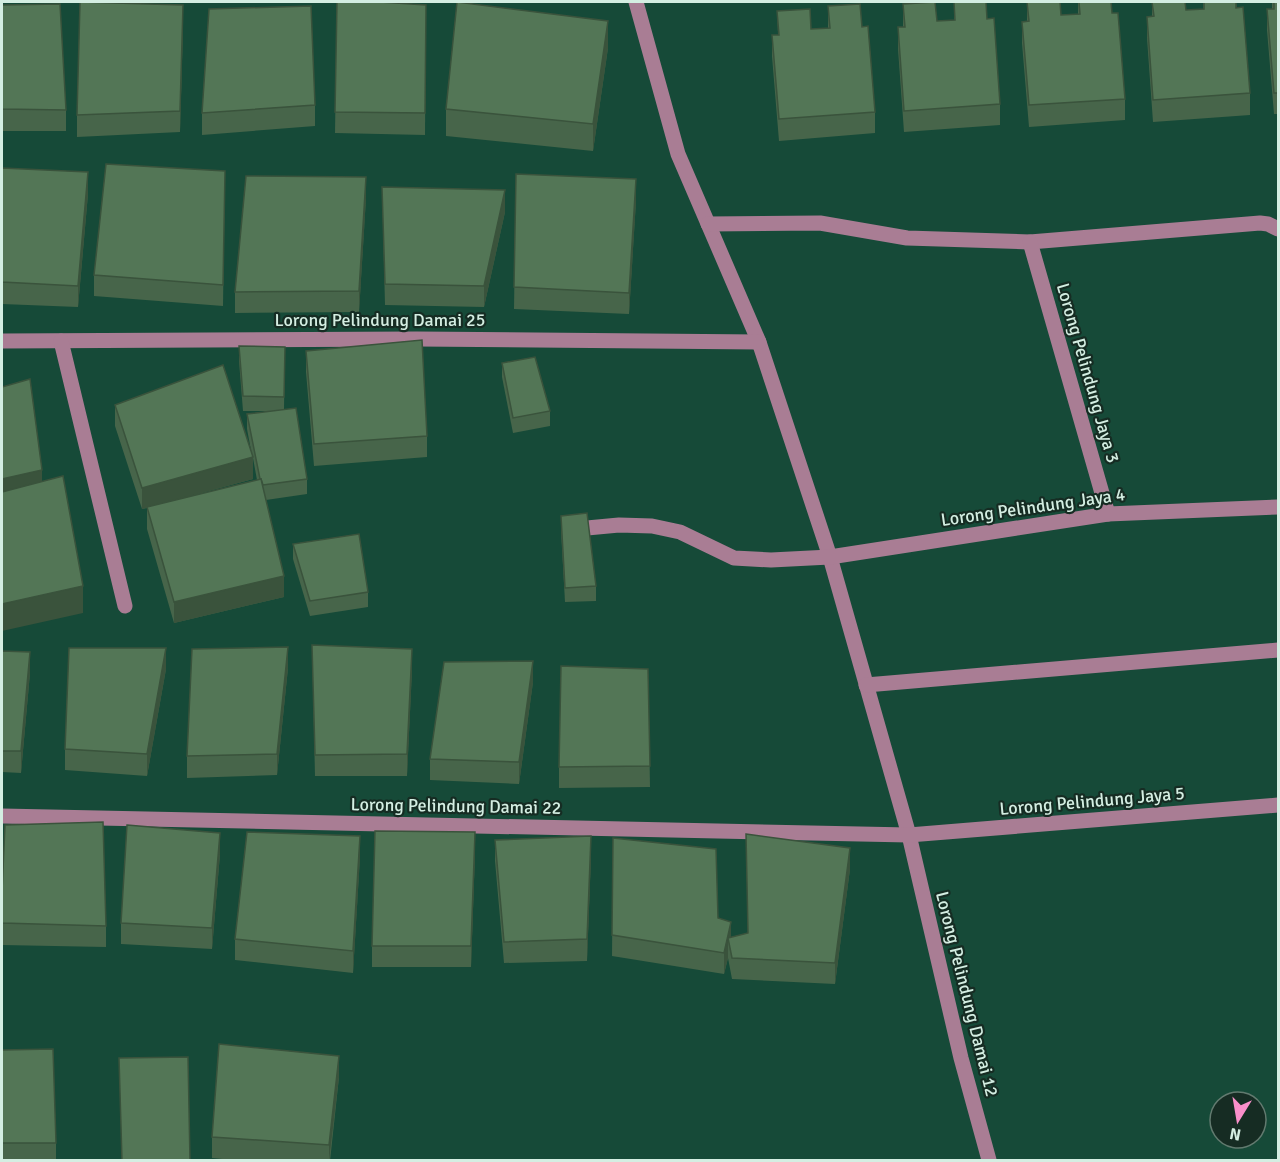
<svg xmlns="http://www.w3.org/2000/svg" width="1280" height="1162" viewBox="0 0 1280 1162" font-family="Signika,sans-serif">
<rect width="100%" height="100%" fill="#164a38"/>
<g fill="none" stroke-linecap="round" stroke-linejoin="round">
<g stroke="#a97d94" stroke-width="15">
<polyline points="636,2 678,154 759,342 830,557 909,835 961,1058 989,1160"/>
<polyline points="708,224 820,223 907,238 1030,242 1260,223 1268,224 1278,229"/>
<polyline points="1030,242 1108,514"/>
<polyline points="2,341 417,339 759,342"/>
<polyline points="61,341 125,606"/>
<polyline points="587,528 619,525 652,526 680,532 734,558 771,560 830,557 1108,514 1278,507"/>
<polyline points="866,685 1278,650"/>
<polyline points="2,816 909,835 1278,805"/>
</g>
</g>
<g fill="#47654a" fill-rule="evenodd">
<polygon points="337,2 426,5 425,135 335,133"/>
<polygon points="954,2 987,19 1000,104 1000,125 904,132 898,49 898,27 903,27 903,4 937,21 954,20"/>
<polygon points="1027,2 1061,15 1078,14 1078,2 1111,2 1112,13 1125,99 1125,120 1029,127 1022,43 1022,22 1027,21"/>
<polygon points="1152,2 1185,2 1186,10 1203,9 1203,2 1236,2 1250,93 1250,115 1153,122 1147,38 1147,17 1152,16"/>
<polygon points="1272,2 1278,2 1278,114 1274,114 1267,30 1267,9 1272,9"/>
<polygon points="2,5 66,110 66,131 2,131"/>
<polygon points="828,6 862,27 875,112 875,133 779,141 772,56 772,35 778,35 777,11 811,29 828,28"/>
<polygon points="183,27 180,132 77,137 77,115"/>
<polygon points="608,48 593,151 446,136 446,109"/>
<polygon points="315,105 315,126 202,135 202,113"/>
<polygon points="2,168 88,194 78,307 2,304"/>
<polygon points="225,171 223,306 94,296 94,275"/>
<polygon points="516,174 636,201 629,314 514,309"/>
<polygon points="382,187 505,212 484,307 385,305"/>
<polygon points="366,198 359,312 235,313 235,292"/>
<path d="M 239,346 L 285,347 L 284,409 L 307,479 L 307,494 L 266,500 L 284,597 L 174,623 L 147,529 L 147,508 L 142,509 L 115,426 L 115,405 L 252,456 L 247,429 L 247,414 L 270,411 L 243,411 L 239,361 ZM 253,458 L 257,480 L 165,503 L 253,479 Z"/>
<polygon points="306,351 427,436 427,457 314,466 306,372"/>
<polygon points="502,363 550,411 550,426 513,433 502,377"/>
<polygon points="561,516 596,586 596,601 565,602 561,531"/>
<polygon points="293,544 368,592 368,607 310,616 293,559"/>
<polygon points="312,645 412,670 407,776 315,776"/>
<polygon points="2,651 30,673 21,773 2,772"/>
<polygon points="288,668 277,775 187,778 187,756"/>
<polygon points="166,669 147,776 65,770 65,749"/>
<polygon points="648,669 650,787 559,788 559,767"/>
<polygon points="533,682 519,784 430,780 430,759"/>
<polygon points="746,834 850,869 835,984 732,979 728,958 724,974 612,956 613,838 718,918 731,937 748,933"/>
<polygon points="495,840 591,857 587,961 504,963 495,861"/>
<polygon points="475,853 471,967 372,967 372,946"/>
<polygon points="220,854 212,949 121,944 121,923"/>
<polygon points="360,857 353,973 235,960 235,939"/>
<polygon points="2,891 106,926 106,947 2,945"/>
<polygon points="2,1050 56,1143 56,1161 2,1161"/>
<polygon points="339,1077 330,1161 243,1161 212,1158 212,1137"/>
</g>
<g fill="#3a533c">
<polygon points="183,5 183,27 180,132 180,111"/>
<polygon points="608,21 608,48 593,151 593,124"/>
<polygon points="88,172 88,194 78,307 78,286"/>
<polygon points="366,177 366,198 359,312 359,291"/>
<polygon points="636,179 636,201 629,314 629,293"/>
<polygon points="505,190 505,212 484,307 484,286"/>
<polygon points="253,457 253,479 142,509 142,488"/>
<polygon points="42,470 42,491 2,500 2,479"/>
<polygon points="284,576 284,597 174,623 174,602"/>
<polygon points="83,586 83,613 2,631 2,604"/>
<polygon points="288,647 288,668 277,775 277,754"/>
<polygon points="166,648 166,669 147,776 147,754"/>
<polygon points="412,649 412,670 407,776 407,754"/>
<polygon points="30,652 30,673 21,773 21,751"/>
<polygon points="533,661 533,682 519,784 519,762"/>
<polygon points="475,832 475,853 471,967 471,946"/>
<polygon points="220,833 220,854 212,949 212,928"/>
<polygon points="360,836 360,857 353,973 353,951"/>
<polygon points="591,836 591,857 587,961 587,939"/>
<polygon points="850,848 850,869 835,984 835,963"/>
<polygon points="731,922 731,943 728,938 728,958 724,974 724,953"/>
<polygon points="339,1056 339,1077 329,1161 329,1145"/>
</g>
<g fill="#537656" stroke="#3a533c" stroke-width="1.5">
<polygon points="80,2 183,5 180,111 77,115"/>
<polygon points="337,2 380,2 426,5 425,113 335,112"/>
<polygon points="457,2 608,21 593,124 446,109"/>
<polygon points="935,2 937,21 955,20 954,2 986,2 987,19 994,18 1000,104 904,111 898,27 905,27 903,4"/>
<polygon points="1027,2 1060,2 1061,15 1080,14 1079,2 1111,2 1112,13 1118,13 1125,99 1029,105 1022,22 1029,21"/>
<polygon points="1152,2 1185,2 1186,10 1204,9 1204,2 1236,2 1236,8 1243,7 1250,93 1153,100 1147,17 1154,16"/>
<polygon points="1274,2 1278,2 1278,93 1274,93 1267,9 1274,9"/>
<polygon points="60,4 66,110 2,109 2,5"/>
<polygon points="860,4 862,27 868,26 875,112 779,119 772,35 779,35 777,11 810,9 811,29 830,28 828,6"/>
<polygon points="311,6 315,105 202,113 209,9"/>
<polygon points="106,164 225,171 223,285 94,275"/>
<polygon points="2,168 88,172 78,286 2,282"/>
<polygon points="516,174 636,179 629,293 514,287"/>
<polygon points="246,176 366,177 359,291 235,292"/>
<polygon points="382,187 505,190 484,286 385,284"/>
<polygon points="422,340 427,436 314,444 306,351"/>
<polygon points="239,346 285,347 284,397 243,396"/>
<polygon points="535,357 550,411 513,418 502,363"/>
<polygon points="223,365 253,457 142,488 115,405"/>
<polygon points="30,379 42,470 2,479 2,387"/>
<polygon points="296,408 307,479 263,485 261,479 260,479 247,414"/>
<polygon points="63,476 83,586 2,604 2,492"/>
<polygon points="261,479 284,576 174,602 147,507"/>
<polygon points="587,513 596,586 565,588 561,516"/>
<polygon points="359,534 368,592 310,601 293,544"/>
<polygon points="312,645 412,649 407,754 315,755"/>
<polygon points="288,647 277,754 187,756 192,649"/>
<polygon points="69,648 166,648 147,754 65,749"/>
<polygon points="2,651 30,652 21,751 2,751"/>
<polygon points="533,661 519,762 430,759 444,662"/>
<polygon points="561,666 648,669 650,766 559,767"/>
<polygon points="103,822 106,926 2,923 2,891 5,825"/>
<polygon points="127,825 220,833 212,928 121,923"/>
<polygon points="375,831 475,832 471,946 372,946"/>
<polygon points="247,832 360,836 353,951 235,939"/>
<polygon points="746,834 850,848 835,963 732,958 728,938 748,933"/>
<polygon points="591,836 587,939 504,942 495,840"/>
<polygon points="613,838 716,849 718,918 731,922 724,953 612,935"/>
<polygon points="219,1044 339,1056 329,1145 212,1137"/>
<polygon points="53,1049 56,1143 2,1143 2,1050"/>
<polygon points="188,1057 190,1161 122,1161 119,1058"/>
</g>
<g text-anchor="middle" stroke-width="4.5" stroke-linejoin="round" paint-order="stroke">
<g font-size="18" fill="#d4eee2" stroke="#162c23">
<text x="380" y="326">Lorong Pelindung Damai 25</text>
<text transform="translate(1088 373) rotate(74)" y="6">Lorong Pelindung Jaya 3</text>
<text transform="translate(1033 507) rotate(-8)" y="6">Lorong Pelindung Jaya 4</text>
<text transform="translate(1092 801) rotate(-5)" y="6">Lorong Pelindung Jaya 5</text>
<text transform="translate(456 806) rotate(1)" y="6">Lorong Pelindung Damai 22</text>
<text transform="translate(967 994) rotate(76)" y="6">Lorong Pelindung Damai 12</text>
</g>
</g>
<rect width="1280" height="1162" fill="none" stroke="#d4eee2" stroke-width="6"/>
<g transform="translate(1238 1120) rotate(191)"><circle r="28" fill="#162c23" stroke="#627a6f" stroke-width="1.5"/>
<path d="M0-4.5L10 22L0 15L-10 22Z" fill="#f98fca"/>
<text y="-9" font-size="16" font-weight="bold" text-anchor="middle" fill="#d4eee2">N</text>
</g>
</svg>
